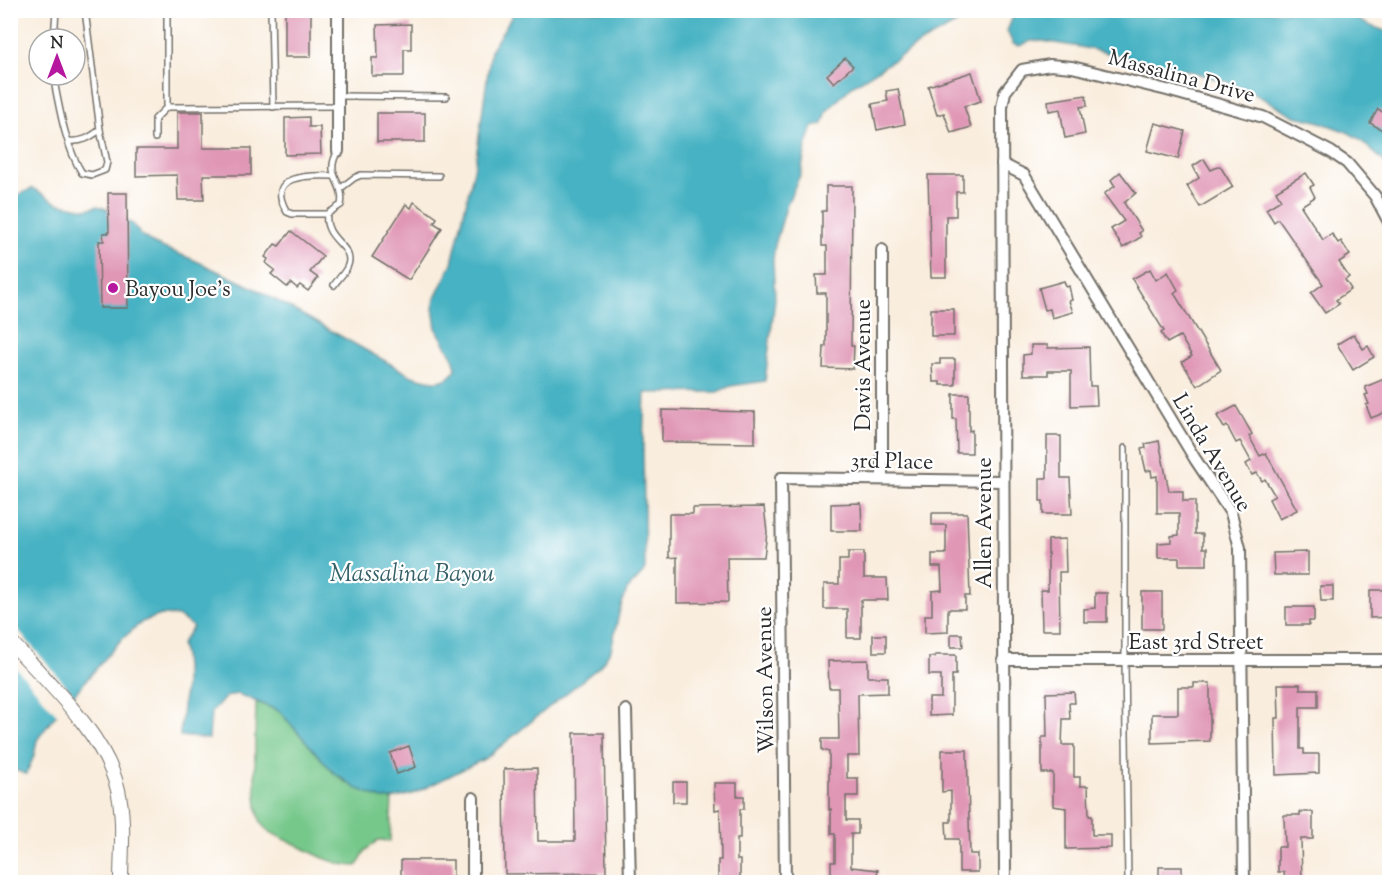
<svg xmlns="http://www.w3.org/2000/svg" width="1400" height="893" viewBox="0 0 1400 893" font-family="'Sorts Mill Goudy',serif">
<rect width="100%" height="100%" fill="#fff"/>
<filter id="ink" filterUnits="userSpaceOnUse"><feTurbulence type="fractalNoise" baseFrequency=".0167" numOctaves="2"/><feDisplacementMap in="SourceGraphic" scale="12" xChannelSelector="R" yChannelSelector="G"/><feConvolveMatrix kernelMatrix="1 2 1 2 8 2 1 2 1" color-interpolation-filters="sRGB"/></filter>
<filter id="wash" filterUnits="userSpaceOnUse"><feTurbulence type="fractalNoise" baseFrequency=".008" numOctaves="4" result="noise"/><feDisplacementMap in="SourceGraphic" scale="24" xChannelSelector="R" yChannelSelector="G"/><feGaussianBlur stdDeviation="1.35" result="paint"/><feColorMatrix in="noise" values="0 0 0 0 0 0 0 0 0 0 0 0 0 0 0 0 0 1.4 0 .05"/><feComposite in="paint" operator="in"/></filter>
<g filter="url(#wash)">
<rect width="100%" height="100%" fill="#f9eddd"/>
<path fill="#74c78a" stroke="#50795a" stroke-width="1.5" d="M 256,702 L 279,711 L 333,772 L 344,781 L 382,799 L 392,799 L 390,841 L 378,840 L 365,851 L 357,866 C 338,866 318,856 301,847 C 289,840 274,837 264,827 C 250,812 256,725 256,702 Z"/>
<g fill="#46b2c3" stroke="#386e77" stroke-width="1.5">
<path d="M 515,11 L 992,11 L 965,19 L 924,41 L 852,86 L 827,111 L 823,124 L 813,127 L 806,147 L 801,173 L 787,204 L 775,245 L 773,260 L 775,299 L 765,381 L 731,386 L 717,392 L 645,393 L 643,445 L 645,569 L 643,573 L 627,590 L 620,609 L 611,650 L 600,666 L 486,758 L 413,794 L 392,799 L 382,799 L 356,788 L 333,772 L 279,711 L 243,696 L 236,694 L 226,697 L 211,712 L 209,739 L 180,736 C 182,707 190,672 181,644 L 193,627 L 178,616 L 161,615 L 142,622 L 121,640 L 51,721 L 37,740 L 34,756 L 26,774 L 11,769 L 11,196 L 16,196 L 33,188 L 57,203 L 86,209 L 98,206 L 106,209 L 133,224 L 140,234 L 154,244 L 194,260 L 258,290 L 412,376 C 429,381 445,387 456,369 L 454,360 L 436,328 L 433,308 L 435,298 L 452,263 L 475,165 L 491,50 Z"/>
<polygon points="1011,11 1342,11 1368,25 1389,32 1389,166 1358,138 1347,132 1317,121 1295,116 1253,93 1227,82 1182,69 1080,47 1042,41 1031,41 1019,46 1013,44 1007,31 1012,19"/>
</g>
<polygon fill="#f9eddd" points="11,622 76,697 59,717 10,661"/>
<g id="blocks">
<g fill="#e097b6">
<polygon points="311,11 311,57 285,57 285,12"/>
<polygon points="411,24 411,49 404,49 404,76 372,76 372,58 378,58 377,25"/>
<polygon points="845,58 853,66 834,83 827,75"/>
<polygon points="972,72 981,101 964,106 971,127 951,133 944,113 937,115 928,86"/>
<polygon points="898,89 905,124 877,130 872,104 888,101 886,91"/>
<polygon points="1086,95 1087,106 1080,107 1085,134 1065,138 1060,109 1049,111 1048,101"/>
<polygon points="1378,109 1389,116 1389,134 1370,123"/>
<polygon points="177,112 203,112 203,148 251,148 251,175 203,175 204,200 178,200 177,175 136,176 136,149 177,149"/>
<rect x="377" y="113" width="48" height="29"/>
<polygon points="309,117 309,127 320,127 321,154 285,155 285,118"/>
<polygon points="1155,123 1185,131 1178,159 1147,151"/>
<polygon points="1204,159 1211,170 1220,166 1233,187 1200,207 1187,186 1199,178 1193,166"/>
<polygon points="1120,172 1136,193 1124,203 1142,231 1139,233 1141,237 1123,248 1111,229 1124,221 1104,194 1115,186 1111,180"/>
<polygon points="1306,173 1314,185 1310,187 1315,197 1301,206 1323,240 1332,234 1338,243 1341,241 1350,255 1339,262 1349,277 1345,280 1351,289 1336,300 1339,304 1325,313 1311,293 1323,284 1278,219 1274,222 1266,209 1281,200 1276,191"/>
<polygon points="928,175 963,175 963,192 956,192 956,216 946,216 946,277 931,277"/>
<polygon points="826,186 852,186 851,346 854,346 853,369 823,368 824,346 826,346 826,293 817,293 816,275 827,275 827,246 822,246 822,211 826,211"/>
<polygon points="108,193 127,193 128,308 100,308 99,241 104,241 103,233 109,233"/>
<polygon points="414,202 437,218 434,223 442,228 409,280 372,257 406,204 411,208"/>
<polygon points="291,231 323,256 310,272 318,278 308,291 300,285 297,288 291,283 287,287 271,274 275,270 266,263 268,259 265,257 275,244 279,246"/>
<polygon points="1150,269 1156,280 1168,272 1178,290 1174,293 1221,370 1197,386 1182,362 1192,356 1180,336 1167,343 1161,333 1164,331 1132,279"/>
<polygon points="1064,281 1066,287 1069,286 1072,300 1069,301 1073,312 1052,318 1050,309 1045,310 1039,288"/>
<rect x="931" y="309" width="23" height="27"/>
<polygon points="1354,334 1363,349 1368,346 1374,357 1353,370 1337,344"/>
<polygon points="1031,345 1048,345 1048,348 1089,347 1090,386 1096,386 1097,405 1071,406 1071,371 1048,371 1048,375 1023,375 1023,355 1031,354"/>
<polygon points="940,359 955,359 955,385 940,385 940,382 933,382 932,364 940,364"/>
<polygon points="1389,377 1389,411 1371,418 1366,405 1369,404 1365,395 1368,394 1365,387"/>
<polygon points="953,394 969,394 969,431 972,430 972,453 957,453 956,419 953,419"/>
<polygon points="1236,406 1252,434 1249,436 1260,456 1266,453 1297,510 1279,519 1269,499 1275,496 1265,479 1262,481 1257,473 1252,475 1246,464 1251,461 1240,441 1236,443 1227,426 1224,428 1217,416"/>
<polygon points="662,410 755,412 755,443 662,442"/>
<polygon points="1047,436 1061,436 1061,478 1070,478 1072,514 1043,514 1043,501 1040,501 1040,478 1047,478"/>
<polygon points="1159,441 1169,491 1183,491 1183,501 1195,501 1195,534 1203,534 1203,548 1207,548 1207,565 1179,565 1179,558 1158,558 1158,543 1171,542 1171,536 1179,535 1179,513 1157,513 1157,476 1152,477 1151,470 1146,471 1141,449 1146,448 1145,444"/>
<polygon points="861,503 862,531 831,531 831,504"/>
<polygon points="764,507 767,532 764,557 727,557 728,602 677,603 677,557 669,558 669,514 693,514 693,508"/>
<polygon points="932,513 967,513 970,596 965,596 965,609 948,609 948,632 925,633 925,615 932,615 932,591 942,590 941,567 932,567 932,554 946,554 946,525 932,525"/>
<polygon points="1065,539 1066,572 1059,572 1060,630 1042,630 1041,590 1048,590 1048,540"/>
<polygon points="848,552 864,552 864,578 887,578 888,600 861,600 861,638 847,638 847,609 824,609 824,584 839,584 839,560 848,560"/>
<polygon points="1308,552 1308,575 1274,575 1273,553"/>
<polygon points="1320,586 1333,586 1333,601 1321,601"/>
<polygon points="1370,590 1389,590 1389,617 1370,618"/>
<rect x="1142" y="592" width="20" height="37"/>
<polygon points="1095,593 1107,593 1107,622 1084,622 1084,609 1095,608"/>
<polygon points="1286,607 1314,607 1314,621 1309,621 1309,625 1286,625"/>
<polygon points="951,634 962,634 963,647 951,647"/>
<rect x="873" y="635" width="13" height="17"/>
<polygon points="935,655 956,655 956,675 952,675 952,715 929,716 929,698 941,698 941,675 929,675 929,657 935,657"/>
<polygon points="868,660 868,677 888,677 888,693 858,694 859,756 847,756 847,778 858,778 858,796 846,796 846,820 858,820 858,834 851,834 851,867 878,870 876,881 851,876 851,882 831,882 831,862 835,862 835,834 831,834 831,809 829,810 829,752 822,750 822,739 839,739 838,688 829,688 828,661"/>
<polygon points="1194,683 1210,683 1210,741 1152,743 1152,714 1178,714 1178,687 1194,687"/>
<polygon points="1278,684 1300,684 1300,689 1318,689 1318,707 1300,707 1300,749 1304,749 1304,754 1319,754 1319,773 1276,775 1275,718 1279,718"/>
<polygon points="1074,692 1075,703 1069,703 1070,719 1063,719 1062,745 1074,745 1074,777 1080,777 1080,786 1088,786 1089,816 1092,816 1092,835 1111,835 1111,848 1066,849 1066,808 1053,806 1053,773 1042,773 1042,737 1047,737 1046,693"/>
<polygon points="574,733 604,733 606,873 505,874 504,769 537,768 538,841 575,841"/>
<polygon points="409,746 416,767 397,774 390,753"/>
<polygon points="942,750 967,750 970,854 978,854 978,872 959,872 959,839 947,839 946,822 951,822 951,791 942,792"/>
<rect x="673" y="782" width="13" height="20"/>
<polygon points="714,783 737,783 737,796 744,796 744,809 740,809 740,838 737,838 737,860 740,860 740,882 718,882 718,860 721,860 720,809 715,810"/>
<polygon points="1300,812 1313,812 1313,839 1301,839 1302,882 1285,882 1284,872 1278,872 1278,847 1285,847 1284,815 1300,815"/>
<rect x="401" y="860" width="52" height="22"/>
<rect x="1159" y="867" width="23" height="15"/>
</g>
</g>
</g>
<g filter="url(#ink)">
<use href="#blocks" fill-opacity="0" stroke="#736f69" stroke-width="1.5"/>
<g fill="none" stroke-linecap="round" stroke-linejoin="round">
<defs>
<g id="service">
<polyline points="271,10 273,107"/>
<polyline points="54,39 56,10"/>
<path d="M 53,75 C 59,106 65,146 82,173 L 92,175 L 105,170 L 107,162 L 100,130 L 85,10"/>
<polyline points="338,96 446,97"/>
<polyline points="167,107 338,106"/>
<polyline points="155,138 155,119 167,107 167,10"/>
<path d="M 69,141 C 83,142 89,138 100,130"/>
<polyline points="341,188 354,178 361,175 439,176"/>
<path d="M 327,214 L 292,214 L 287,212 C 264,174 309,175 333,176"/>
<path d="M 334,285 C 338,279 346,272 348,265 C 355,246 323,240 327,214 L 341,205 C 346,182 323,176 338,151"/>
<polyline points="1125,448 1125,660 1128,882"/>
</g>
<g id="minor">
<polyline points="338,151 338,10"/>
<polyline points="1002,164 1024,175 1195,459 1231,513 1240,548 1244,882"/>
<polyline points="882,250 882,479"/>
<polyline points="1003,660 1390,660"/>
<polyline points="626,710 630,882"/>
<polyline points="473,798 473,882"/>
<polyline points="785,882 781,478 1003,481"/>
<polyline points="1005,882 1002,107 1005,92 1022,70 1050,65 1072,67 1167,90 1263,117 1331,152 1347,163 1375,196 1390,224"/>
</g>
<path id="tertiary" d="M 10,641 C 48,683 105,734 118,790 C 125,820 121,852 121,882"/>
</defs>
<use href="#service" stroke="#736f69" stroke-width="8"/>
<use href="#minor" stroke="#736f69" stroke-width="14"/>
<use href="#tertiary" stroke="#736f69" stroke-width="16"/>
<use href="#service" stroke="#fff" stroke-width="5"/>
<use href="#minor" stroke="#fff" stroke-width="10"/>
<use href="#tertiary" stroke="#fff" stroke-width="14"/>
</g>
</g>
<circle fill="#b5179e" stroke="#fff" stroke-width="2" cx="113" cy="288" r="6"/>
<g text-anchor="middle" stroke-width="4.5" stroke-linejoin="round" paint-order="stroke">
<g font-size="22" fill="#2b2b2b" stroke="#fff">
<text transform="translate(1182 75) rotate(15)" y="8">Massalina Drive</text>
<text transform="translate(862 365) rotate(-90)" y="8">Davis Avenue</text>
<text transform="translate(1213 452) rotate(59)" y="8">Linda Avenue</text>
<text transform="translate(892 460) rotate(1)" y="8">3rd Place</text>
<text transform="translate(983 523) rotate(-90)" y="8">Allen Avenue</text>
<text x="1196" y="649">East 3rd Street</text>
<text transform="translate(764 680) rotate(-91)" y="8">Wilson Avenue</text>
</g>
<g font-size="22" fill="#2b2b2b" stroke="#fff" text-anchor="start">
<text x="125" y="296">Bayou Joe's</text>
</g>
<g font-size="24" font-style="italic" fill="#366168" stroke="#fff">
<text x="412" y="581">Massalina Bayou</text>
</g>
</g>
<rect width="1400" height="893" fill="none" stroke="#fff" stroke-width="36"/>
<g transform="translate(57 57)"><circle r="28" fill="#ffffff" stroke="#aaaaaa" stroke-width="1.5"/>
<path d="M0-4.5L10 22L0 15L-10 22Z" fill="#b5179e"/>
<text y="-9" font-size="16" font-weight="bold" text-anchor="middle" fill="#2b2b2b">N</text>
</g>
</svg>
